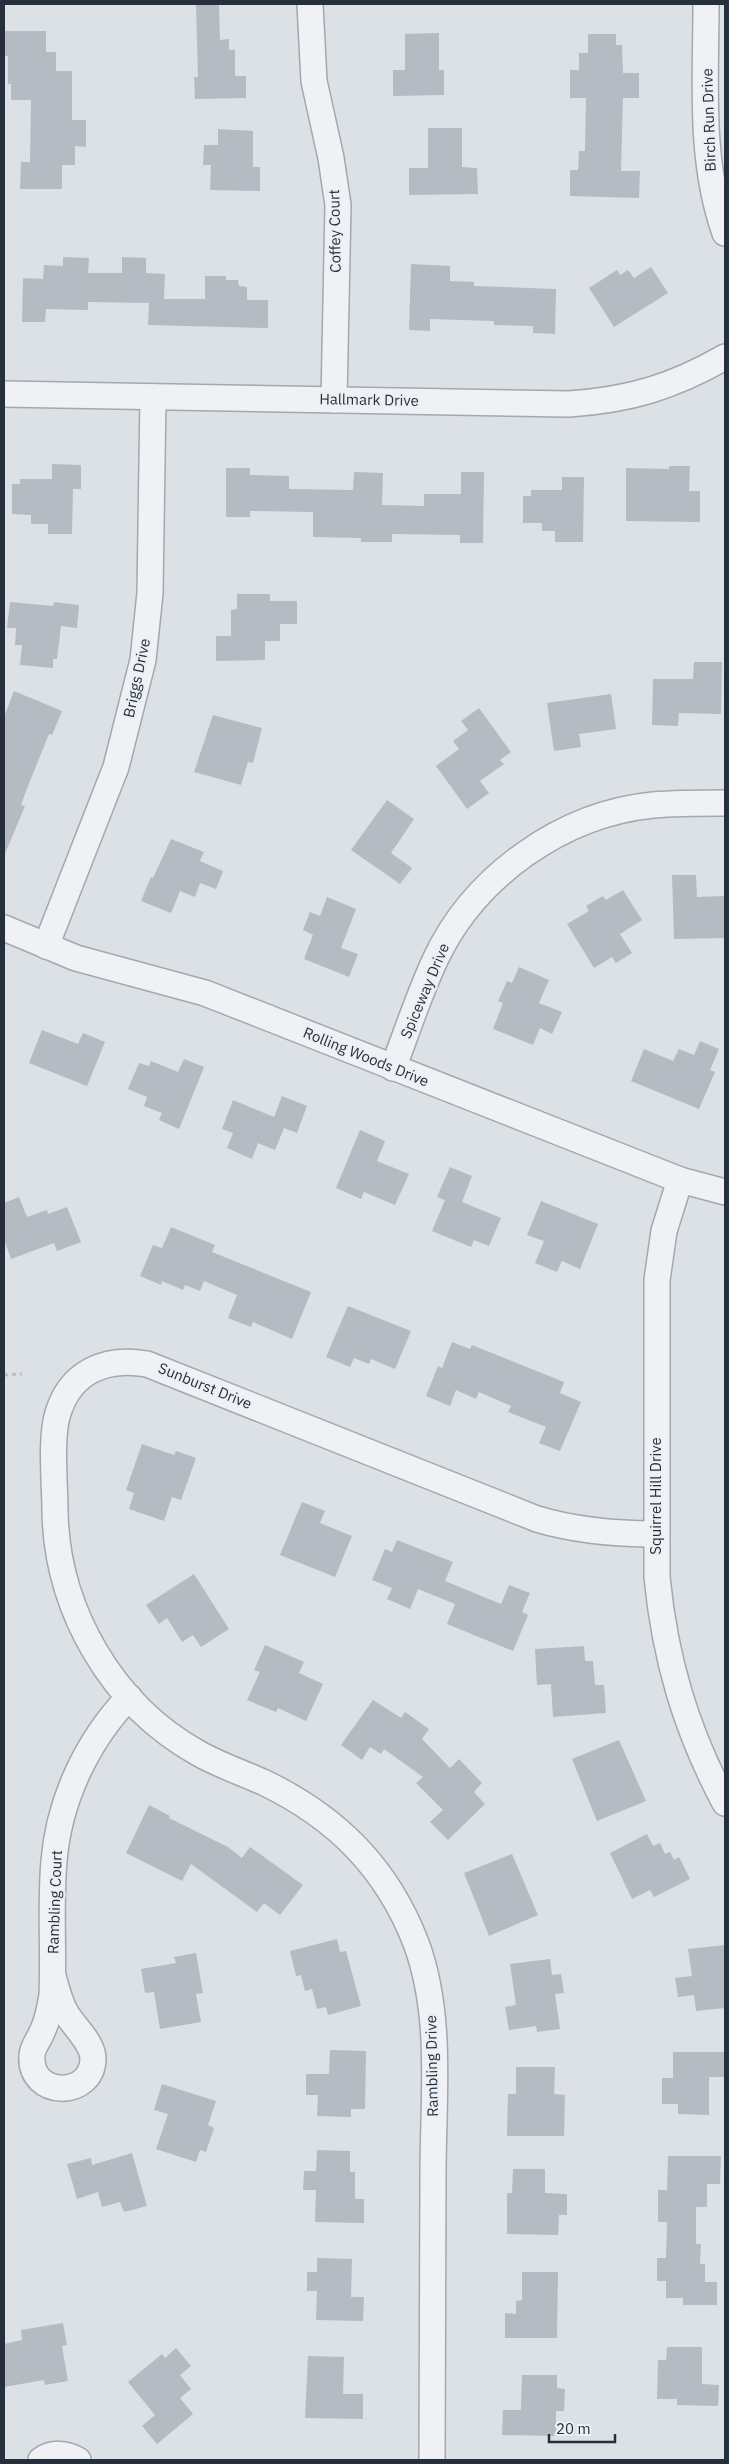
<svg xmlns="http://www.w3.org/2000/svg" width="729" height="2464" viewBox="0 0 729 2464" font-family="'IBM Plex Sans',sans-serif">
<rect width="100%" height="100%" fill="#dce1e6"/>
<g fill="#b4bbc3">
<polygon points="196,4 219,4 220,40 229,39 229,50 235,50 235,76 246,76 246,98 195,99 194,77 198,77"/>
<polygon points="4,31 46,31 46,52 56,52 56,71 72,71 72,120 86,120 86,147 75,146 75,165 62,165 62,189 20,189 21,162 30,162 31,100 11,100 11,84 8,84 8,56 4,56"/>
<polygon points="439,33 439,70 444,70 444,95 393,96 393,70 405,70 405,34"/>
<polygon points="588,34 616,34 616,45 622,45 623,73 639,73 639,98 623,98 621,171 640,171 639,198 570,196 570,170 578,170 579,151 585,151 586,98 570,98 570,70 579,70 579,53 588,53"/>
<polygon points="428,128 462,128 462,167 477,168 478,194 409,195 409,168 428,168"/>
<polygon points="218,129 253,131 253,167 260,167 260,191 210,190 211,165 203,165 204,145 218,145"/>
<polygon points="63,257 89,258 88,273 122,273 122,257 146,258 146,273 165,274 164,299 205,299 205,276 226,276 226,280 238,280 239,286 247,287 247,300 268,300 268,328 148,325 149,303 88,302 88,310 46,309 45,322 22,322 23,278 43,279 44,265 63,266"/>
<polygon points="411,264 450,266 450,281 474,282 474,286 556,289 555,334 533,333 533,326 494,325 494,321 430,319 430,331 409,330"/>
<polygon points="651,267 668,293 614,327 589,288 617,270 620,275 628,270 634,278"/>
<polygon points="52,464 81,465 81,489 73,489 72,534 48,534 48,524 31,524 31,515 12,514 12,484 20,484 20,479 52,479"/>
<polygon points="669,466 690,466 689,491 700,491 700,522 626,521 626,468 669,469"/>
<polygon points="226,468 250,468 250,475 289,476 289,489 353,490 354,472 383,473 382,505 424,506 424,494 461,494 461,472 484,472 483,543 460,543 460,535 392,534 392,542 361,542 361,538 313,537 313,512 250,511 250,517 226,517"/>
<polygon points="562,477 584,477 583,542 555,542 555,531 542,531 542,523 523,523 523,496 531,496 531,490 562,490"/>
<polygon points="237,594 270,594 270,601 297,601 297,624 280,624 280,641 265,641 265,660 216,661 216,636 231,636 231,610 237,609"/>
<polygon points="10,602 53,606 54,602 79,605 77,628 61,626 57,659 53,659 53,668 20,665 22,645 15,645 16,628 7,628"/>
<polygon points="694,662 722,662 721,714 679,713 678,726 652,725 653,679 693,679"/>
<polygon points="14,691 62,711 52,735 49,734 26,791 21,805 25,806 4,856 4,717"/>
<polygon points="611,694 616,729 579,734 581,747 554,751 547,703"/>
<polygon points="479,708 511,752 500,760 504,764 480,781 489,793 467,809 436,766 459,749 453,741 468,730 461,721"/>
<polygon points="213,715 262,728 253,763 248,762 241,785 194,772"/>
<polygon points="387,800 414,819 391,853 412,868 400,884 351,850"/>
<polygon points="171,839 204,852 200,861 223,871 216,889 200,883 195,897 180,891 171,913 141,901 151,877 153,878"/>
<polygon points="672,875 696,875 697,897 725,896 725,938 674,939"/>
<polygon points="623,890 642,920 620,934 632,953 616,963 612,957 594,968 567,924 589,911 586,906 603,896 606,900"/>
<polygon points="327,897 356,909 341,948 358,954 349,977 304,959 313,935 303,930 310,912 320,916"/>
<polygon points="519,967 549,980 539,1003 562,1012 552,1034 540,1028 533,1045 493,1029 503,1003 498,1001 507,981 512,983"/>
<polygon points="42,1030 78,1044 83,1033 105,1042 87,1086 29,1063"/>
<polygon points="700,1041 719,1049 710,1070 715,1072 699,1109 631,1081 644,1049 673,1061 679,1049 694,1055"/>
<polygon points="184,1059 204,1067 179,1129 159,1120 162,1113 144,1106 147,1097 128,1089 139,1063 149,1066 151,1061 178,1072"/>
<polygon points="282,1096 307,1106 297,1133 284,1128 275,1150 258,1143 252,1159 227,1148 233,1133 222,1129 233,1100 274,1117"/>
<polygon points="360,1130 385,1141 377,1161 409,1174 395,1205 364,1192 361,1199 336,1188"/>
<polygon points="450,1167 472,1176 462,1202 501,1218 489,1246 474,1240 471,1247 432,1231 445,1200 437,1197"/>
<polygon points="19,1197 27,1217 47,1210 48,1214 67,1207 81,1242 57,1251 54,1243 11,1259 4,1239 4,1203"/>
<polygon points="541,1201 598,1224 580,1269 562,1261 557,1272 535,1263 544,1241 527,1235"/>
<polygon points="171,1227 215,1245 212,1252 311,1292 292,1339 253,1322 251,1327 228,1318 237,1295 204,1281 200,1291 185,1285 183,1290 162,1281 161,1285 140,1276 153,1245 162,1248"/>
<polygon points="348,1306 411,1331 395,1369 371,1359 369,1364 354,1358 350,1367 326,1357"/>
<polygon points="452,1342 470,1349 472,1345 564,1382 560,1393 581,1402 560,1451 539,1443 546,1427 508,1412 511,1406 479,1392 476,1399 456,1390 450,1406 426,1396 438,1366 442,1368"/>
<polygon points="142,1444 174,1455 176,1451 196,1458 181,1500 172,1497 164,1521 129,1509 134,1493 126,1490"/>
<polygon points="302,1502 325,1511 320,1523 352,1536 335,1577 280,1555"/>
<polygon points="397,1540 453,1562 445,1581 501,1604 509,1585 530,1593 522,1612 528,1615 513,1651 447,1624 455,1604 418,1589 410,1609 387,1599 392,1588 372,1580 385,1549 392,1552"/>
<polygon points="194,1574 229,1629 201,1647 193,1635 182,1642 167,1618 159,1624 146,1605"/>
<polygon points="265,1645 304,1662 299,1673 323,1684 306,1721 278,1708 276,1712 247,1700 260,1672 254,1670"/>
<polygon points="584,1646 585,1661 593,1661 595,1685 604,1685 606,1713 553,1717 551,1684 537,1685 535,1649"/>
<polygon points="373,1700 401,1718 405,1712 429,1729 422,1739 450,1768 459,1759 482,1783 474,1792 485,1804 448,1840 430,1822 443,1810 416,1783 423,1777 384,1749 381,1754 370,1747 362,1760 341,1745"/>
<polygon points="619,1740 646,1801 597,1821 572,1759"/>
<polygon points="149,1805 170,1816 169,1818 228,1847 242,1858 250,1847 303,1885 280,1915 264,1903 257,1912 191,1864 182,1881 126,1853"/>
<polygon points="647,1834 653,1846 660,1843 665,1854 670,1852 674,1860 679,1857 690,1879 654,1897 650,1890 632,1899 610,1853"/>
<polygon points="512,1854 538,1915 489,1936 464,1873"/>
<polygon points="337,1939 340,1952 346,1951 361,2006 328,2015 326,2007 317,2009 312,1989 305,1991 301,1975 296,1976 290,1951"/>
<polygon points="725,1945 725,2008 696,2011 694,1995 678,1997 675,1978 692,1976 688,1949"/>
<polygon points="196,1953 203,1993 196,1994 201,2022 160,2029 154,1992 145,1993 141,1969 176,1963 174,1957"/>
<polygon points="550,1959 552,1975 561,1974 564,1993 555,1994 560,2029 537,2032 536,2026 509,2030 505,2007 516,2005 510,1964"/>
<polygon points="330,2050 366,2051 365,2109 351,2109 351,2117 317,2116 318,2095 306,2095 306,2074 329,2074"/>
<polygon points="673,2052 725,2052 725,2077 709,2077 709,2115 678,2114 678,2104 662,2104 662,2078 673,2078"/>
<polygon points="516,2067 555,2067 554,2094 565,2095 564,2136 507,2136 508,2094 516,2094"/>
<polygon points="162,2084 216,2101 208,2125 214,2128 206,2152 200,2150 196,2162 156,2149 168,2114 154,2110"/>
<polygon points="317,2150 350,2151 350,2172 355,2172 355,2199 364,2199 364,2223 315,2222 316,2190 303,2190 304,2171 316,2171"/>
<polygon points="132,2153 147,2206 124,2212 120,2202 102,2207 98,2192 77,2199 67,2164 91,2158 92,2165"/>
<polygon points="668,2156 721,2156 720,2184 707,2184 707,2207 696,2207 696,2244 701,2244 700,2264 705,2264 705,2282 717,2282 717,2305 683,2305 683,2298 666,2298 666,2281 657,2281 657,2258 666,2258 667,2222 658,2222 658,2190 667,2190"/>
<polygon points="513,2169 545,2169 545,2193 567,2194 567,2215 559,2215 558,2235 507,2234 507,2193 512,2193"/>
<polygon points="317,2258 352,2259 351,2297 364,2297 363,2321 316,2320 317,2291 307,2291 307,2272 317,2272"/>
<polygon points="522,2272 558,2272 557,2338 505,2338 505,2313 516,2314 516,2301 522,2300"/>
<polygon points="63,2323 67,2345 62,2346 68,2381 45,2385 44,2380 4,2387 4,2344 22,2340 21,2330"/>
<polygon points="667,2347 702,2347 702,2384 719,2385 718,2406 677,2405 677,2399 657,2399 658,2360 666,2360"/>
<polygon points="176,2348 191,2366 180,2375 191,2389 180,2398 193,2414 157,2444 142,2426 155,2415 128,2382 162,2354 165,2358"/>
<polygon points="308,2356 344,2357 343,2394 363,2394 363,2419 305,2418"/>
<polygon points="522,2375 557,2375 557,2388 565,2389 564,2411 556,2411 556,2436 502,2435 503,2410 521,2410"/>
</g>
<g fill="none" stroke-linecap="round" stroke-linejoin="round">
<defs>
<g id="minor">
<polyline points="310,4 314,81 331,158 338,205 334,400"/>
<path d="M 706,4 C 706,81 699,160 725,233"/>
<path d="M 4,394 L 569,404 C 629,400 673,387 725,357"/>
<polyline points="4,928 76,958 205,993 680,1180 725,1192"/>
<polyline points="46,946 116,767 143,660 150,593 153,397"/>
<path d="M 393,1068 C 407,1032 419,994 436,958 C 475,876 562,814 653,805 C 677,803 701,803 725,803"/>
<path d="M 680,1180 L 664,1231 L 657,1280 L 657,1577 C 665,1659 686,1730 725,1803"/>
<path d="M 53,1976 C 56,1987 59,1999 64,2009 C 71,2025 92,2040 93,2058 C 93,2099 29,2098 32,2056 C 32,2047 39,2040 42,2032 C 48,2020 50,2008 52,1995 C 54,1950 50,1906 54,1861 C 59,1800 87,1741 129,1697"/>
<path d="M 41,2460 C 52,2452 66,2453 78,2460"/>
<path d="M 432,2460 C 433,2365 432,2269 433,2174 C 433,2098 443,2015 416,1943 C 387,1868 337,1818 265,1783 C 243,1773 219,1765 198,1753 C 112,1705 57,1610 55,1512 C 55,1484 50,1438 58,1413 C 71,1371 106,1357 147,1364 L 537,1519 C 577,1531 615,1534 656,1534"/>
</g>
</defs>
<use href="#minor" stroke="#a2a8b0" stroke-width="28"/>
<polyline stroke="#bbbfc5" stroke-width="3" stroke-dasharray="4 4" stroke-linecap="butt" points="4,1375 22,1374"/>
<use href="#minor" stroke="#eff1f5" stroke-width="25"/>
</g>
<g text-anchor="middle" stroke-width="4.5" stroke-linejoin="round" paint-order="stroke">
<g font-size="15" fill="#26303c" stroke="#ecf0f4">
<text transform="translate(709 120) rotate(-92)" y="5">Birch Run Drive</text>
<text transform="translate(335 231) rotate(-91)" y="5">Coffey Court</text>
<text transform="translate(369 400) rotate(1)" y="5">Hallmark Drive</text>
<text transform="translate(137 678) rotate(-78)" y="5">Briggs Drive</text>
<text transform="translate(425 991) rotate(-67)" y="5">Spiceway Drive</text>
<text transform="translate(366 1057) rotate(22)" y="5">Rolling Woods Drive</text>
<text transform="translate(205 1386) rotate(22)" y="5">Sunburst Drive</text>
<text transform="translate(656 1496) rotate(-90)" y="5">Squirrel Hill Drive</text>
<text transform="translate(55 1902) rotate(-88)" y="5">Rambling Court</text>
<text transform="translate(432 2066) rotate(-91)" y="5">Rambling Drive</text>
</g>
</g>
<rect width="729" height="2464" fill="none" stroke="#26303c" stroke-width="10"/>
<path d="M549 2434v8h66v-8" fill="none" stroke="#26303c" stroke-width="2.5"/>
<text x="556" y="2434" font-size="15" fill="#26303c" stroke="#ecf0f4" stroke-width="4" paint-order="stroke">20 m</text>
</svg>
